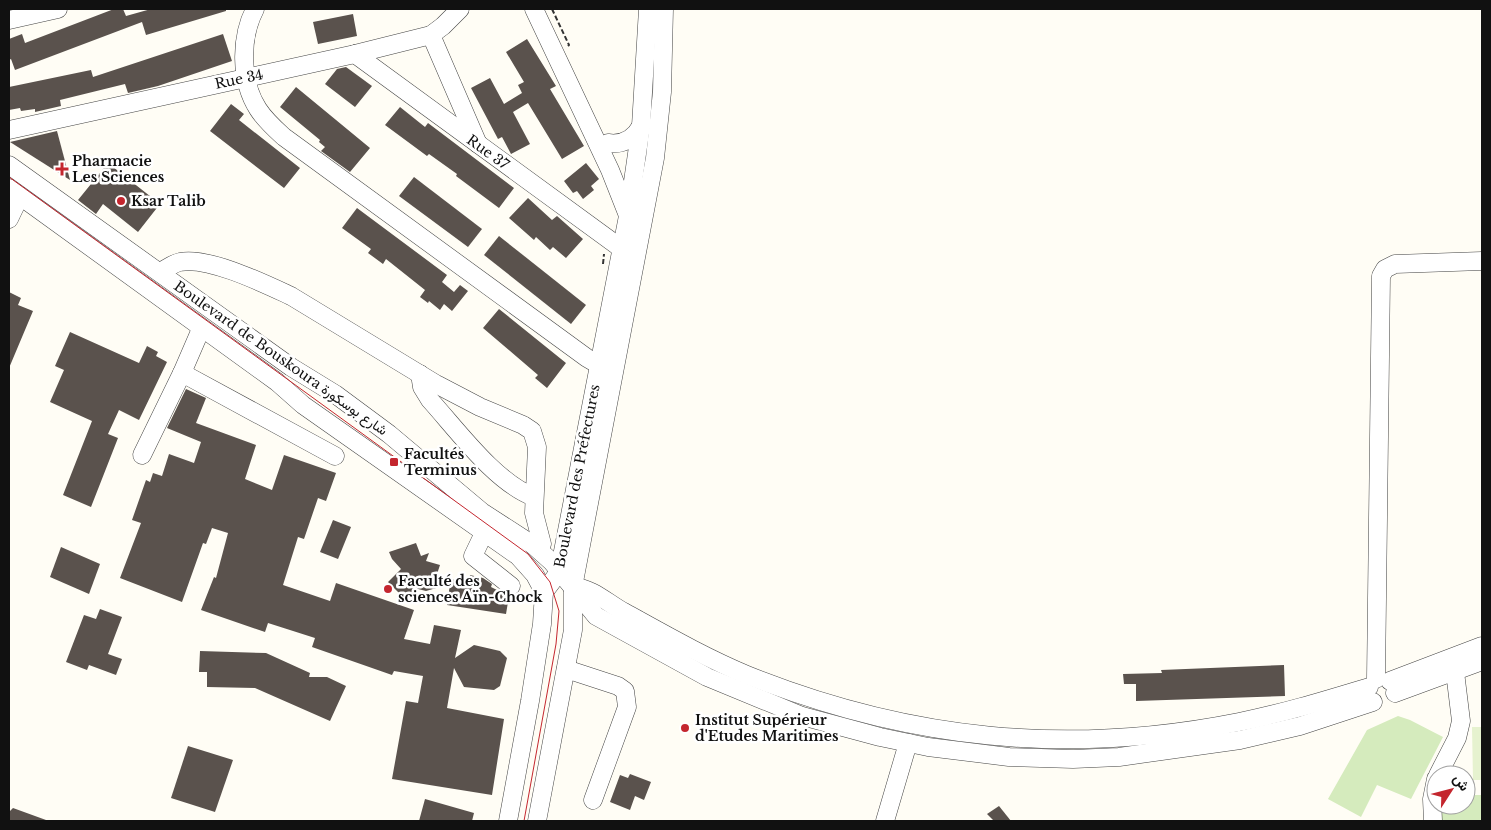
<svg xmlns="http://www.w3.org/2000/svg" width="1491" height="830" viewBox="0 0 1491 830" font-family="'Libre Baskerville',Vazirmatn,serif">
<rect width="100%" height="100%" fill="#fffdf5"/>
<g fill="#d5ebbd">
<polygon points="1398,716 1410,720 1443,737 1411,799 1377,785 1361,817 1328,799 1367,730"/>
<polygon points="1466,795 1482,795 1482,821 1438,821 1438,805 1466,805"/>
</g>
<polygon fill="#e6f2cf" points="1472,727 1482,727 1482,780 1473,780"/>
<g fill="#5a524d">
<polygon points="114,9 123,9 126,16 151,9 226,9 226,11 146,35 142,22 15,70 11,59 9,60 9,39 22,34 25,43"/>
<polygon points="353,14 357,36 318,44 313,22"/>
<polygon points="223,34 232,61 158,86 128,93 125,84 60,100 61,106 35,112 35,109 21,111 20,108 9,110 9,87 91,70 93,77"/>
<polygon points="527,39 556,86 550,89 584,146 562,159 528,103 513,112 530,144 511,154 502,137 498,139 471,88 490,78 504,104 522,93 518,85 524,82 506,52"/>
<polygon points="346,67 372,86 355,107 325,84 337,69"/>
<polygon points="296,87 370,148 350,172 321,151 325,147 319,142 320,140 280,107"/>
<polygon points="231,104 244,114 239,120 300,168 284,188 210,131"/>
<polygon points="400,107 425,127 428,123 514,188 499,208 456,176 457,174 429,154 427,156 385,125"/>
<polygon points="57,131 70,180 10,142"/>
<polygon points="108,163 160,204 138,232 103,204 96,214 78,200"/>
<polygon points="586,163 599,179 591,186 594,190 583,199 577,191 573,193 564,181"/>
<polygon points="414,177 482,229 468,247 399,196"/>
<polygon points="528,198 552,220 557,216 583,239 566,258 553,247 550,250 536,237 534,240 509,218"/>
<polygon points="357,208 447,275 442,282 454,292 460,285 468,291 452,311 444,304 440,310 429,301 428,303 420,297 425,290 386,259 383,264 368,253 371,249 342,228"/>
<polygon points="499,236 586,305 571,324 484,255"/>
<polygon points="9,292 21,298 18,305 33,311 9,368"/>
<polygon points="499,309 566,363 547,388 535,378 538,375 483,328"/>
<polygon points="70,332 139,363 147,346 158,352 156,356 167,362 139,420 119,410 108,434 118,438 91,507 63,495 92,421 50,402 64,370 55,366"/>
<polygon points="186,389 206,398 196,423 256,445 245,479 272,490 284,455 336,473 326,501 318,498 304,539 298,537 283,585 330,601 336,583 414,610 404,639 430,644 434,625 461,630 455,658 474,645 500,651 507,658 500,686 494,690 464,687 454,668 447,708 504,719 492,795 392,779 406,701 418,703 423,676 394,671 392,675 312,647 315,638 268,623 265,632 201,610 214,577 216,578 228,533 212,528 206,544 203,543 182,602 120,578 141,523 132,520 146,480 150,482 153,473 162,476 169,454 194,463 201,442 167,428"/>
<polygon points="333,520 351,527 338,559 320,552"/>
<polygon points="416,543 421,556 429,553 426,561 440,565 436,577 469,582 470,575 483,578 492,584 491,587 509,596 506,614 447,605 450,584 426,591 414,588 409,603 388,582 401,569 392,559 389,552"/>
<polygon points="61,547 100,564 89,594 50,577"/>
<polygon points="100,609 122,617 108,654 122,659 116,675 89,665 87,670 66,662 84,615 96,619"/>
<polygon points="200,651 266,653 310,673 309,677 327,677 346,686 330,721 255,688 207,687 207,672 199,672"/>
<polygon points="1284,665 1285,696 1136,701 1136,684 1124,684 1123,674 1162,673 1161,670"/>
<polygon points="188,746 233,760 215,812 171,798"/>
<polygon points="630,774 651,782 644,800 635,796 630,810 610,802 620,775 628,778"/>
<polygon points="425,799 474,813 472,821 419,821"/>
<polygon points="999,806 1011,821 994,821 987,814"/>
<polygon points="13,808 46,820 46,821 9,821 9,812"/>
</g>
<g fill="none" stroke-linecap="round" stroke-linejoin="round">
<defs>
<g id="minor">
<path d="M 255,9 C 240,38 240,81 258,109 C 265,120 274,128 284,137 L 587,358 L 599,365"/>
<polyline points="534,9 610,170 627,213"/>
<polyline points="9,20 58,9"/>
<polyline points="431,35 478,144"/>
<polyline points="355,54 622,249"/>
<polyline points="9,130 355,54 431,35 443,26 460,9"/>
<path d="M 608,143 C 622,145 634,139 641,126"/>
<polyline points="9,165 291,367 335,394 389,434 482,512 533,545 552,562 596,616 707,677 802,716 880,737 928,747 1009,757 1073,759 1119,757 1240,740 1300,726 1373,702"/>
<polyline points="9,188 277,382 303,405 518,556 535,575 544,592"/>
<polyline points="9,219 20,196"/>
<path d="M 160,272 C 166,269 174,263 180,262 C 208,256 265,284 291,296 L 436,384 L 480,407 L 523,425 L 532,431 L 537,447 L 534,513 L 542,544"/>
<polyline points="201,329 182,373 335,456"/>
<path d="M 420,374 L 422,387 L 430,400 C 458,431 496,483 534,497"/>
<polyline points="142,455 182,373"/>
<polyline points="484,533 473,556 511,586"/>
<path d="M 573,587 C 593,588 607,603 624,612 C 664,634 704,657 747,675 C 909,740 1068,756 1239,722 C 1284,713 1326,700 1369,687"/>
<polyline points="566,669 618,686 625,691 627,707 593,800"/>
<polyline points="1376,679 1381,276 1385,269 1395,264 1482,261"/>
<polyline points="1390,681 1482,646"/>
<polyline points="1395,693 1482,661"/>
<polyline points="1438,775 1457,738 1461,721 1455,672"/>
<polyline points="508,821 530,701 542,624 544,592 559,572 628,216 641,126 648,9"/>
<polyline points="537,821 573,630 573,587 655,158 662,92 664,9"/>
<polyline points="885,821 908,743"/>
<polyline points="1433,821 1432,799 1436,779"/>
</g>
</defs>
<use href="#minor" stroke="#444" stroke-width="19"/>
<g stroke="#333" stroke-width="2" stroke-dasharray="5 2.5" stroke-linecap="butt">
<polyline points="552,9 569,45 568,46"/>
<polyline points="603,264 604,254"/>
</g>
<use href="#minor" stroke="#fff" stroke-width="18"/>
<polyline stroke="#c4262e" stroke-width="1" points="9,177 528,554 550,582 559,611 556,644 524,821"/>
</g>
<g fill="#c4262e" stroke="#fff" stroke-width="2">
<path d="M59.5 161.5h5v5h5v5h-5v5h-5v-5h-5v-5h5z"/>
<circle cx="121" cy="201" r="5"/>
<rect x="389" y="457" width="10" height="10" rx="2.5"/>
<circle cx="388" cy="589" r="5"/>
<circle cx="685" cy="728" r="5"/>
</g>
<g text-anchor="middle" stroke-width="5" stroke-linejoin="round" paint-order="stroke">
<g font-size="14" fill="#111" stroke="#fff">
<text transform="translate(239 79) rotate(-12)" y="5">Rue 34</text>
<text transform="translate(488 152) rotate(36)" y="5">Rue 37</text>
<text transform="translate(281 358) rotate(35)" y="5">Boulevard de Bouskoura شارع بوسكورة</text>
<text transform="translate(577 476) rotate(-79)" y="5">Boulevard des Préfectures</text>
</g>
<g font-size="14" font-weight="bold" fill="#111" stroke="#fff" text-anchor="start">
<text x="72" y="166">Pharmacie<tspan x="72" dy="16">Les Sciences</tspan></text>
<text x="131" y="206">Ksar Talib</text>
<text x="404" y="459">Facultés<tspan x="404" dy="16">Terminus</tspan></text>
<text x="398" y="586">Faculté des<tspan x="398" dy="16">sciences Aïn-Chock</tspan></text>
<text x="695" y="725">Institut Supérieur<tspan x="695" dy="16">d'Etudes Maritimes</tspan></text>
</g>
</g>
<rect width="1491" height="830" fill="none" stroke="#111111" stroke-width="20"/>
<g transform="translate(1451 790) rotate(54)"><circle r="24" fill="#ffffff" stroke="#a0a0a0"/>
<path d="M0-4L9 19L0 12L-9 19Z" fill="#c4262e"/>
<text y="-8" font-size="14" font-weight="bold" text-anchor="middle" fill="#111111">ش</text>
</g>
</svg>
